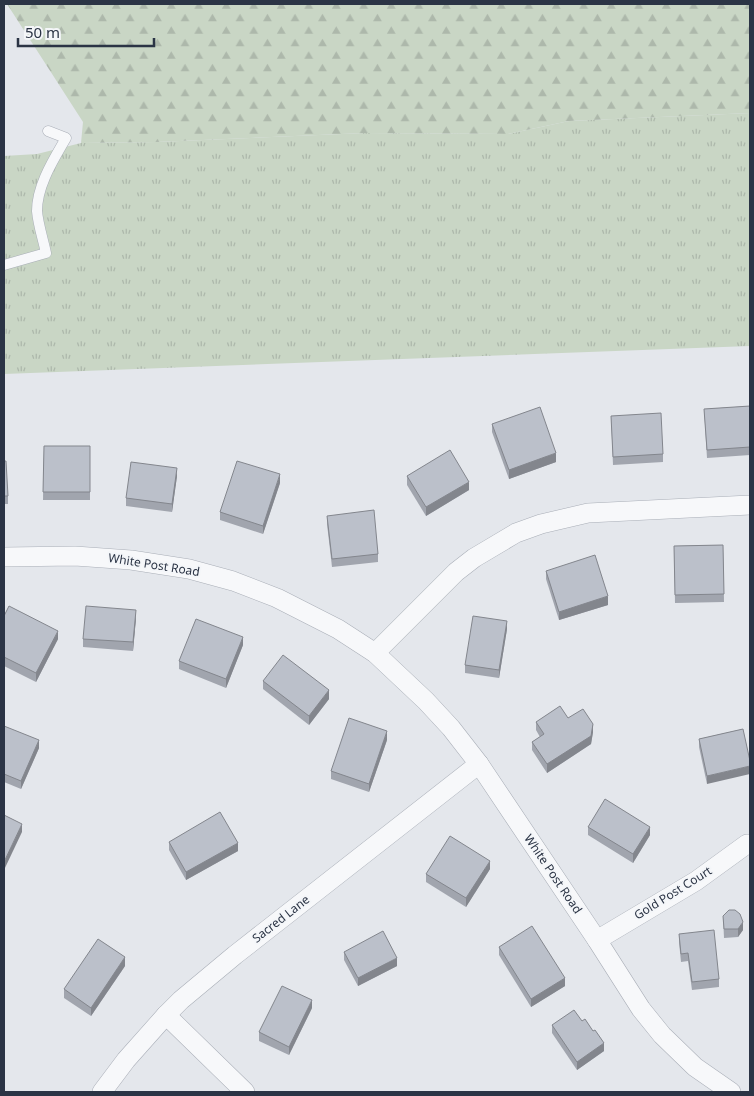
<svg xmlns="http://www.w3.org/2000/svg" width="754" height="1096" viewBox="0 0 754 1096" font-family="'Noto Sans',sans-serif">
<defs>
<pattern id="grass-tufts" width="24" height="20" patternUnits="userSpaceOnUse" patternTransform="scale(1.25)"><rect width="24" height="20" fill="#c9d6c5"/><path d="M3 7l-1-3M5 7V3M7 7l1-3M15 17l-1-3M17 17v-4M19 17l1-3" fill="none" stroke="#adb8ab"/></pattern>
<pattern id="forest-firs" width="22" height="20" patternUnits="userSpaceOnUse" patternTransform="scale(1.25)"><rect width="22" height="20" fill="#c9d6c5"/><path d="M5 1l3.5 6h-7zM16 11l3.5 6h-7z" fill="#adb8ab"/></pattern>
</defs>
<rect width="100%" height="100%" fill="#e4e7ec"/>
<polygon fill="url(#grass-tufts)" points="750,113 750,346 4,374 4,156 37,154 81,143 156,142 365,133 508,134 569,121"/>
<polygon fill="url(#forest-firs)" points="7,4 750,4 750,113 569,121 508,134 365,133 156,142 81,143 83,122"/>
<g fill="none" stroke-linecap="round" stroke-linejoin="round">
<defs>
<path id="service" d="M 4,265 L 46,253 C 43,239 38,224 37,211 C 37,185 54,159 66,138 L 48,131"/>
<g id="minor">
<polyline points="4,557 75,556 131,560 189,569 233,581 277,598 338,629 375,653 426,701 451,728 479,764 597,940 641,1009 662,1035 695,1067 731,1092"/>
<polyline points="375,653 456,572 474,558 516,533 541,524 588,513 750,505"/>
<polyline points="597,940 696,881 747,844"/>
<polyline points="166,1015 245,1092"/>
<polyline points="102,1092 126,1060 166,1015 181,1000 235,955 479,764"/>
</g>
</defs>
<use href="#service" stroke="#a9aeb7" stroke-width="11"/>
<use href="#minor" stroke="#a9aeb7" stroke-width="20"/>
<use href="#service" stroke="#f7f8fa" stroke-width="10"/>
<use href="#minor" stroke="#f7f8fa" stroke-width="19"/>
</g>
<g fill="#a1a5ae">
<polygon points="750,406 750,455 707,458 704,409"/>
<polygon points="611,416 663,454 663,462 613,465"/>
<polygon points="492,424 556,462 509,479 492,432"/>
<polygon points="44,446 90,446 90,500 43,500"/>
<polygon points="4,461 8,496 8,504 4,504"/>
<polygon points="177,476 172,512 126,506 126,498"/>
<polygon points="407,476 469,490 426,516 407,485"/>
<polygon points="280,483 263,534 220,520 220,512"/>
<polygon points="327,516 378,554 378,562 332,567 327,524"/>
<polygon points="723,545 724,602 675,603 674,546"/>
<polygon points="546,571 608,605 559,620 546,579"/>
<polygon points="4,616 58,639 36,682 4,666"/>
<polygon points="136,618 133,651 83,647 83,639"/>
<polygon points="507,629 499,678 465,673 465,665"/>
<polygon points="243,645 226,688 179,669 179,661"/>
<polygon points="263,681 329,699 309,725 263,689"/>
<polygon points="568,718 593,732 591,744 547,773 532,750 532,742 540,737 536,730 536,722"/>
<polygon points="4,726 39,748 21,789 4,782"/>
<polygon points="743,729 707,784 699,747 699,739"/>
<polygon points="387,740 369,792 331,779 331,771"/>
<polygon points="588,827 650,835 633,863 588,835"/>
<polygon points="169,842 238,851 186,880 169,850"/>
<polygon points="490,869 466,907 426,882 426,874"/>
<polygon points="723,916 743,930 738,937 724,938"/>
<polygon points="679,934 719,979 719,987 692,990 688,961 681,962 679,942"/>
<polygon points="499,947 565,986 531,1007 499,955"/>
<polygon points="344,952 397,966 358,986 344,960"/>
<polygon points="125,966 91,1016 64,998 64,989"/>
<polygon points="312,1008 289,1055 259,1041 259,1032"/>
<polygon points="582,1021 593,1031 604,1051 577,1070 552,1033 552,1025"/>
</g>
<g fill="#83868d">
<polygon points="556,453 556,462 509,479 509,470"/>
<polygon points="177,468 177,476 172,512 172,504"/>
<polygon points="280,474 280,483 263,534 263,526"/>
<polygon points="469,482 469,490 426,516 426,507"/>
<polygon points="608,596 608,605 559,620 559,612"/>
<polygon points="136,610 136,618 133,651 133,642"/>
<polygon points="507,621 507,629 499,678 499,670"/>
<polygon points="58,631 58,639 36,682 36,673"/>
<polygon points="243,637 243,645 226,688 226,679"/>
<polygon points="329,690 329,699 309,725 309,716"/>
<polygon points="593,724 593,732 591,744 547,773 547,764"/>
<polygon points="387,731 387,740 369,792 369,784"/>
<polygon points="39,740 39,748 21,789 21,781"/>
<polygon points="750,766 750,774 707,784 707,776"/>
<polygon points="22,824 22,832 4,870 4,862"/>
<polygon points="650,827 650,835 633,863 633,854"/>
<polygon points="238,843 238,851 186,880 186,872"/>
<polygon points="490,861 490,869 466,907 466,898"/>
<polygon points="743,922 743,930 738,937 738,929"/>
<polygon points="125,957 125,966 91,1016 91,1008"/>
<polygon points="397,958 397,966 358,986 358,978"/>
<polygon points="565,978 565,986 531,1007 531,999"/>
<polygon points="312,1000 312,1008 289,1055 289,1047"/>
<polygon points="604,1043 604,1051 577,1070 577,1062"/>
</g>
<g fill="#bbc0ca" stroke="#83868d">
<polygon points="750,406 750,447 707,450 704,409"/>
<polygon points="540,407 556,453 509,470 492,424"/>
<polygon points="661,413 663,454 613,457 611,416"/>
<polygon points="44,446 90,446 90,492 43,492"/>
<polygon points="450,450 469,482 426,507 407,476"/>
<polygon points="4,461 6,461 8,496 4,496"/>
<polygon points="237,461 280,474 263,526 220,512"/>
<polygon points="131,462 177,468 172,504 126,498"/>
<polygon points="374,510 378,554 332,559 327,516"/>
<polygon points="723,545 724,594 675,595 674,546"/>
<polygon points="595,555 608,596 559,612 546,571"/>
<polygon points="9,606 58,631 36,673 4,657 4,616"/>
<polygon points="86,606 136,610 133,642 83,639"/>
<polygon points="473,616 507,621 499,670 465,665"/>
<polygon points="196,619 243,637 226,679 179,661"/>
<polygon points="283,655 329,690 309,716 263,681"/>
<polygon points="560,706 568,718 583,709 593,724 591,736 547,764 532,742 544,734 536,722"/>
<polygon points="349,718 387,731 369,784 331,771"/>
<polygon points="4,726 39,740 21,781 4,774"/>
<polygon points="743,729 750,761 750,766 707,776 699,739"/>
<polygon points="605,799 650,827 633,854 588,827"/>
<polygon points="220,812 238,843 186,872 169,842"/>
<polygon points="4,815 22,824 4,862"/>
<polygon points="450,836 490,861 466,898 426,874"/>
<polygon points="729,910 735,910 740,914 743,922 738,929 724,929 723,916"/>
<polygon points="532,926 565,978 531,999 499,947"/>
<polygon points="714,930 719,979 692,982 688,953 681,954 679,934"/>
<polygon points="383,931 397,958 358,978 344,952"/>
<polygon points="98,939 125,957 91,1008 64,989"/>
<polygon points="282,986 312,1000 289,1047 259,1032"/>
<polygon points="574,1010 582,1021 585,1019 593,1031 595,1030 604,1043 577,1062 552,1025"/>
</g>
<g text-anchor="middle" stroke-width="4" stroke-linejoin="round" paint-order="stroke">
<g font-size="12" fill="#2b3445" stroke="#f4f6f9">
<text transform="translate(154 565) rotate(9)" y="4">White Post Road</text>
<text transform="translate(553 874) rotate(56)" y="4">White Post Road</text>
<text transform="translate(673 893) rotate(-32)" y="4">Gold Post Court</text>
<text transform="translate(281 919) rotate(-38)" y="4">Sacred Lane</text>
</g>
</g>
<rect width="754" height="1096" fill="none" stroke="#2b3445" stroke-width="10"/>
<path d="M18 38v8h136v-8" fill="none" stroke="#2b3445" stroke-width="2.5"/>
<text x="25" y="38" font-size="15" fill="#2b3445" stroke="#f4f6f9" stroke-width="4" paint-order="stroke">50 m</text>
</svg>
